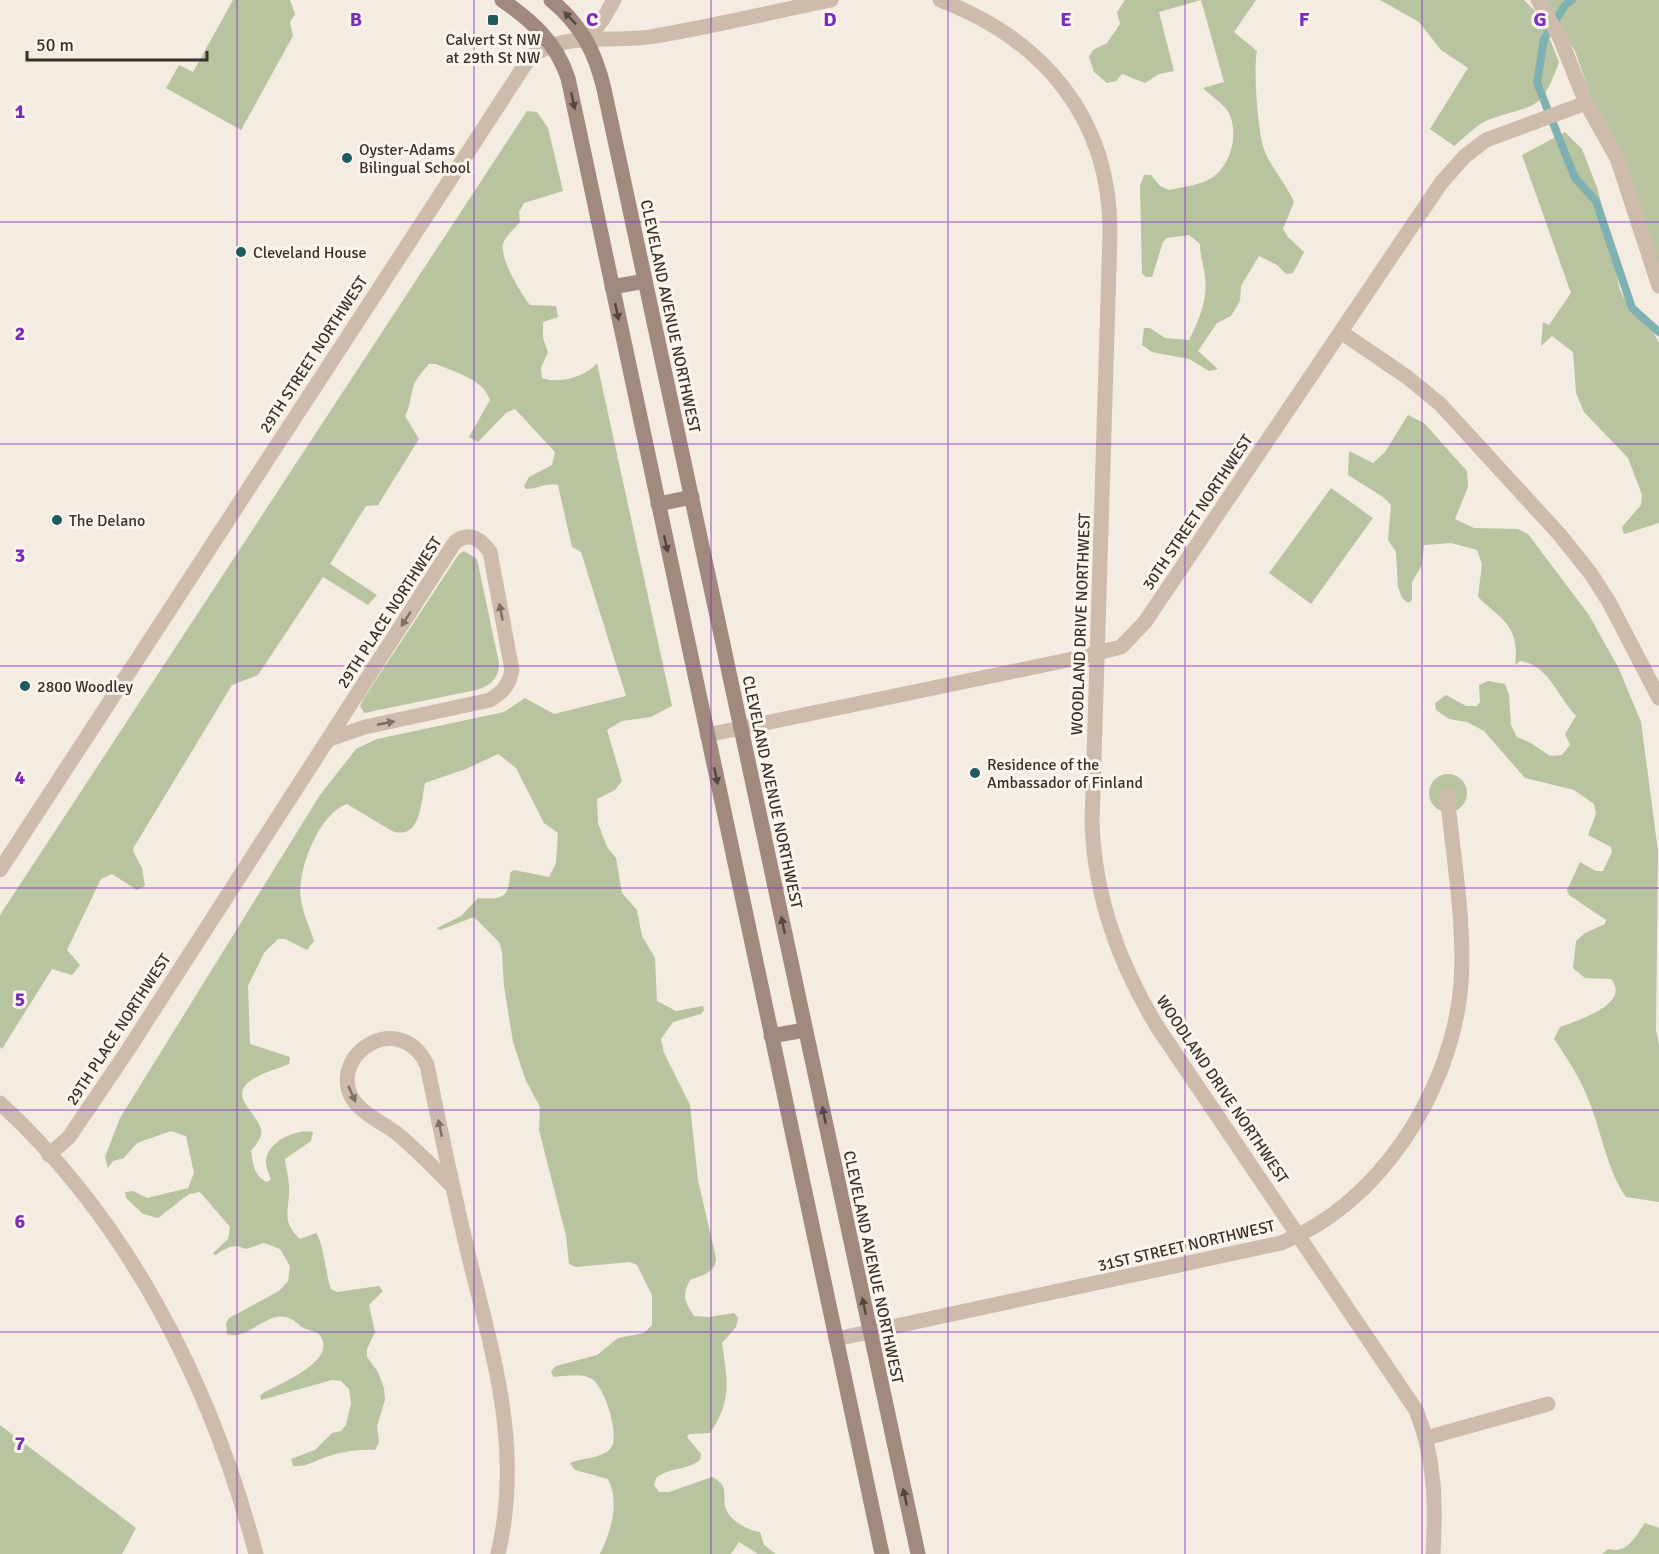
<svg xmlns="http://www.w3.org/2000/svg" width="1659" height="1554" viewBox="0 0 1659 1554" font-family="Signika,sans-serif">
<rect width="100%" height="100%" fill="#f4ebe1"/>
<g fill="#b8c4a0">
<polygon points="233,0 290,0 295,14 290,22 293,36 241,130 166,88 179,65 193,72"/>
<path d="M 1125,0 L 1256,0 L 1234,32 L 1257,51 C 1253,69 1258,132 1264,149 C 1269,165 1286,183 1294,202 L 1283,229 L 1288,237 L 1304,252 L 1293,273 L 1286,274 L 1277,265 L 1259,256 L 1241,286 L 1240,301 L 1231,316 L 1217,323 L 1198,351 L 1218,369 L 1209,371 L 1189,359 L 1152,352 L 1142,345 L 1144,328 L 1150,328 L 1165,338 L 1189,340 C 1199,320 1208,300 1205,277 C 1204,265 1200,256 1200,244 L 1189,235 L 1167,238 L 1163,242 L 1152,277 L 1146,277 L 1142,273 L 1140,186 L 1144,175 L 1151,175 L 1160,186 L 1169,190 C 1182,187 1202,185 1213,177 C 1232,164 1240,130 1227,110 C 1221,102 1210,95 1203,88 L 1224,82 L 1201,0 L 1159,12 L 1174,71 L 1159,74 L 1145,83 L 1122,74 L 1116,81 L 1107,83 L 1094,72 L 1089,57 L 1093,50 L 1107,43 L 1120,24 L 1117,12 Z"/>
<path d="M 1380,0 L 1524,0 L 1541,17 L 1559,62 C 1540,115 1534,103 1488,120 C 1476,125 1464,138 1454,146 L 1430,129 L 1468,68 L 1441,50 L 1419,22 Z"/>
<polygon points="1541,0 1659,0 1659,266 1605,137 1575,51"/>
<path d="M 527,111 L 537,112 L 548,128 L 563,191 L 524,203 L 519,212 L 520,222 C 515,228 508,234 504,241 C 497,255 521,294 530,305 L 556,306 L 558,317 L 543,322 L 543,338 L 548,352 L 541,368 L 542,378 C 559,384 586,377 597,363 L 672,706 L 651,717 L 622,721 L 607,730 L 622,781 L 615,790 L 597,799 L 598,823 L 607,847 L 616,858 L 622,893 L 637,910 L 642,936 L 655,958 L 657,1001 L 676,1011 L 703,1006 L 704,1010 L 701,1014 L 673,1022 L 661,1039 L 664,1053 L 690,1105 L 698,1180 L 716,1258 C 716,1273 702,1275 690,1280 C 682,1296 684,1301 694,1316 L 709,1317 L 734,1313 L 738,1318 L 736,1327 L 722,1343 C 727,1380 733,1399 710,1433 L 689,1434 L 687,1437 L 701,1454 L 700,1460 C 688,1470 670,1467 656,1478 L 654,1485 L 659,1492 L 669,1492 L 712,1477 C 731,1486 721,1496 726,1509 C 730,1521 749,1531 760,1532 L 764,1545 L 776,1554 L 758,1554 L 739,1542 L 731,1554 L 600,1554 C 611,1531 620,1503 608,1479 L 575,1470 L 570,1463 C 583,1457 605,1459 612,1446 C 619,1432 604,1384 590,1378 C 581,1373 564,1376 553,1377 L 551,1371 L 556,1366 L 597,1355 L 618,1338 L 644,1333 L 652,1325 L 652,1295 L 637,1265 L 630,1262 L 576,1267 L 569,1264 L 566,1236 L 539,1130 L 540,1107 L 526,1081 L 513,1042 L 504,986 L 502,952 L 499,942 L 474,917 L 440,930 L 437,928 L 461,916 L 478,898 C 501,899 509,900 510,873 L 514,870 L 549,877 L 556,863 L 558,833 L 544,823 L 516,768 L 498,754 L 466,769 L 425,783 C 421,802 421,841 392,831 L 347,804 C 319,813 296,872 301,900 C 303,914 310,928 314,941 L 307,950 L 285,939 L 278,939 L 264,953 L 248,986 L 250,1044 L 290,1057 L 289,1064 C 277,1069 261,1073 250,1081 C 226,1099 265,1117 261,1135 C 260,1140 254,1147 251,1151 C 253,1164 254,1176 267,1182 L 271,1179 C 269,1174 265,1165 266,1160 C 268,1141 298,1128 313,1132 L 311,1141 L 285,1159 C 286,1168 289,1178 289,1187 C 290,1210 280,1220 300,1239 L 316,1233 C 323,1241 326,1276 331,1289 L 337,1292 L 379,1286 L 383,1291 L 369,1305 L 375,1332 L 367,1349 L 367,1357 L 378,1372 L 384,1388 L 385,1400 L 377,1426 L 379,1442 L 375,1450 C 356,1449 339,1452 321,1459 C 310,1463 305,1467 293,1466 L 291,1459 L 315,1450 L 332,1433 L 341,1431 L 346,1425 L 351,1403 L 349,1389 L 341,1381 L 332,1380 L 261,1400 L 260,1396 L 263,1393 C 279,1384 329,1364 323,1342 C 320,1329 312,1333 302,1327 C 298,1325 296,1321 291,1319 C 268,1307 249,1342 227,1334 L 226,1323 L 229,1318 L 279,1291 L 288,1281 L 290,1266 L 280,1249 L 264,1243 L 246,1249 L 237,1246 L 229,1247 L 215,1255 L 213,1253 L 228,1239 L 230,1227 L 200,1192 L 189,1194 L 158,1218 L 143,1214 L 126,1198 L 125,1192 L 133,1191 L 147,1198 L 188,1188 L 194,1173 L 186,1136 L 171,1131 L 137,1143 L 124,1158 L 113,1161 L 108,1168 L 105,1157 L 120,1118 L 320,795 L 356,749 L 377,739 L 504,712 L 525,698 L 554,714 L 626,696 L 581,552 L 572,547 L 558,485 C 546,482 538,489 526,489 L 524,486 L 529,477 L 552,465 L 555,452 L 515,409 L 507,412 L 478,442 L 469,437 L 490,400 C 482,378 456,373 436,364 L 429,364 C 424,370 415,379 413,388 C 410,399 410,406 405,416 L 419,439 L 378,505 L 366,506 L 330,564 L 377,595 L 368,605 L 323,577 L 258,675 L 232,685 L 134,847 L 133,851 L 142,868 L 145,886 L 137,890 L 112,874 L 101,879 L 67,950 L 80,965 L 72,975 L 52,969 L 2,1049 L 0,1047 L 0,915 Z"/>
<polygon points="1565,132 1582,149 1598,190 1620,290 1630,310 1652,329 1659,343 1659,523 1624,534 1622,527 1641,505 1642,495 1628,458 1584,412 1576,393 1573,352 1552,336 1541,346 1543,322 1549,325 1571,293 1522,155"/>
<path d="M 1408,415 L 1424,423 L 1467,471 L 1468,487 L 1455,519 L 1474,528 L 1518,529 L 1528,534 L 1589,615 L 1619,669 L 1641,722 L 1658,851 L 1656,1030 L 1659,1045 L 1659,1202 L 1626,1197 C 1608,1171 1603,1139 1592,1109 C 1583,1083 1570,1062 1554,1039 L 1560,1027 C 1576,1021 1632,1004 1611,979 L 1585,978 L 1573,968 L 1576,941 L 1585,933 L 1605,924 L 1606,920 L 1569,895 L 1567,890 L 1580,862 L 1596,871 L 1603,871 L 1612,852 L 1611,847 L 1588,835 L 1596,814 L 1594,804 L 1574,790 L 1525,778 L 1484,731 L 1467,722 L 1449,719 L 1436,710 L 1435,703 L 1446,695 L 1466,706 L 1477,706 L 1480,702 L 1479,685 L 1488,681 L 1505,684 L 1509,695 L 1511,725 L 1517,737 L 1531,743 L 1550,756 L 1562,755 L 1570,745 L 1565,734 L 1576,716 C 1558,697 1548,664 1520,661 L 1515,665 C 1520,626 1503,621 1478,597 L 1482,564 L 1477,550 L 1451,543 L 1424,545 L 1422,565 L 1412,582 L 1412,600 L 1408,603 L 1402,598 L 1398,587 L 1396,552 L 1388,540 L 1391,505 L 1383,497 L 1348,475 L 1349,451 L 1373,463 L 1385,452 Z"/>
<polygon points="1331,488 1373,518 1311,604 1269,573"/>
<path d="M 464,551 L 477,559 L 499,663 C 499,679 490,686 476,690 L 364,713 L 360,706 L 364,698 L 459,554 Z"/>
<circle cx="1448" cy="793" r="19"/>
<polygon points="0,1425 136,1528 122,1554 0,1554"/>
<path d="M 1645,1523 L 1659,1528 L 1659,1554 L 1602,1554 L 1608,1549 C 1628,1554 1634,1538 1645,1523 Z"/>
</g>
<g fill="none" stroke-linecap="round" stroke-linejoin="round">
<polyline stroke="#7fb0b2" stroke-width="8" points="1572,0 1565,5 1544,39 1537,83 1575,178 1596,201 1632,308 1659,332"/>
<g stroke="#cdbbac" stroke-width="15">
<path d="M 940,0 C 1045,40 1111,120 1110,234 L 1092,823 C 1095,898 1119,964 1158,1028 L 1416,1410 C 1435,1458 1436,1503 1433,1554"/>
<polyline points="1538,0 1560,38 1586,103 1617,158 1659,286"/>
<polyline points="587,39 603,19 614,0"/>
<polyline points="1341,332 1407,377 1440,404 1560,535 1591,574 1609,602 1659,698"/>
<polyline points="707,735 1073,659 1121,647 1145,622 1441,183 1465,156 1486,140 1586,103"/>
<path d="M 0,870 L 530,57 C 566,30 614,44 655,36 C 714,26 772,12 831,0"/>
<path d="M 0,1103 C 130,1223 211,1385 256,1554"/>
<path d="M 49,1155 L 69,1137 L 126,1053 L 455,542 C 469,531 481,539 490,552 L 512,670 C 509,685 503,692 490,700 L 365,727 L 330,739"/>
<path d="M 452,1186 C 433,1167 415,1148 395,1132 C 381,1122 361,1113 352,1098 C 328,1053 401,1009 427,1065 C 440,1128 453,1190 468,1253 C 493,1356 523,1447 498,1554"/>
<path d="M 836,1339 L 1281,1243 C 1378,1205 1448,1095 1460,994 C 1467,933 1453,856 1447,794"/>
<polyline points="1426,1438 1548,1404"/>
</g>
<g stroke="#a18a7d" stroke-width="15">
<path d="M 502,0 C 532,21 556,42 568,78 L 882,1554"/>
<path d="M 551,0 C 581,25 595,51 604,89 L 918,1554"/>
<polyline points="612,287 645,281"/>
<polyline points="658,504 692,497"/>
<polyline points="771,1036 805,1030"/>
</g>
</g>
<defs><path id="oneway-solid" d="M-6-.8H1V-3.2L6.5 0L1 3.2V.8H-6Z" transform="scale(1.5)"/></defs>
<g fill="#544640">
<use href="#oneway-solid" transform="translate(570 18) rotate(-134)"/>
<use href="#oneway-solid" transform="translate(573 101) rotate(78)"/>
<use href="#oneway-solid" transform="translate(617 312) rotate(78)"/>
<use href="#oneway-solid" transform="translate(666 544) rotate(78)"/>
<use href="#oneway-solid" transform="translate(716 776) rotate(78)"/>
<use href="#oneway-solid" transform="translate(783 925) rotate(-102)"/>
<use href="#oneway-solid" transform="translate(824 1115) rotate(-102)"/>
<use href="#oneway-solid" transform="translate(864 1306) rotate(-102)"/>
<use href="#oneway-solid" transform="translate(905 1497) rotate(-102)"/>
</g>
<g fill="#7d6f65">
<use href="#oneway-solid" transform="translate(501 612) rotate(-101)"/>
<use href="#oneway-solid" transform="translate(406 619) rotate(123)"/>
<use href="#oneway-solid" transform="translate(386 723) rotate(-11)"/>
<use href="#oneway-solid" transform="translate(352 1094) rotate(66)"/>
<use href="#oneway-solid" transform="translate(440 1128) rotate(-102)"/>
</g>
<path fill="none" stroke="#7b2cbf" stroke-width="1.5" stroke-opacity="0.55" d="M 237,0 L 237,1554M 474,0 L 474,1554M 711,0 L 711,1554M 948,0 L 948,1554M 1185,0 L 1185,1554M 1422,0 L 1422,1554M 0,222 L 1659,222M 0,444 L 1659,444M 0,666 L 1659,666M 0,888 L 1659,888M 0,1110 L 1659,1110M 0,1332 L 1659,1332"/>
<g fill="#1f5a5e" stroke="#fbf5ee" stroke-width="2">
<rect x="487" y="14" width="12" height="12" rx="3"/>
<circle cx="347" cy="158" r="6"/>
<circle cx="241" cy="252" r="6"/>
<circle cx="57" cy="520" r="6"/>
<circle cx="25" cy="686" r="6"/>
<circle cx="975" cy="773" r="6"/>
</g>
<g text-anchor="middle" stroke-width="6" stroke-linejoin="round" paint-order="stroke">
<g font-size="16" fill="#3b302b" stroke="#fbf5ee" text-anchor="start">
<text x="493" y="45" text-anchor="middle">Calvert St NW<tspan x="493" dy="18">at 29th St NW</tspan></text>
<text x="359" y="155">Oyster-Adams<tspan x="359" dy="18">Bilingual School</tspan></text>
<text x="253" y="258">Cleveland House</text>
<text x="69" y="526">The Delano</text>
<text x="37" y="692">2800 Woodley</text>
<text x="987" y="770">Residence of the<tspan x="987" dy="18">Ambassador of Finland</tspan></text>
</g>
<g font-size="16" fill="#3b302b" stroke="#fbf5ee">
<text transform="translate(671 316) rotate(78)" y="6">CLEVELAND AVENUE NORTHWEST</text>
<text transform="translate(313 354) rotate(-57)" y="6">29TH STREET NORTHWEST</text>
<text transform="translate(1197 512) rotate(-56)" y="6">30TH STREET NORTHWEST</text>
<text transform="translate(389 612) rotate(-57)" y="6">29TH PLACE NORTHWEST</text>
<text transform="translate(1080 624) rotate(-88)" y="6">WOODLAND DRIVE NORTHWEST</text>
<text transform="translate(773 792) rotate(78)" y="6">CLEVELAND AVENUE NORTHWEST</text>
<text transform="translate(118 1029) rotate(-57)" y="6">29TH PLACE NORTHWEST</text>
<text transform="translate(1223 1089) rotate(56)" y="6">WOODLAND DRIVE NORTHWEST</text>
<text transform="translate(1186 1245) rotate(-13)" y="6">31ST STREET NORTHWEST</text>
<text transform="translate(874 1267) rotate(78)" y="6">CLEVELAND AVENUE NORTHWEST</text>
</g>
</g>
<g font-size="20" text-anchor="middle" font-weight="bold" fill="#7b2cbf" stroke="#fbf5ee" stroke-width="6" stroke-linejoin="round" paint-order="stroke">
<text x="356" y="26">B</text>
<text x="592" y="26">C</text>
<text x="830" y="26">D</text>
<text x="1066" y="26">E</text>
<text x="1304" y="26">F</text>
<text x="1540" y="26">G</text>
<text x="20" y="118">1</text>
<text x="20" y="340">2</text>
<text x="20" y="562">3</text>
<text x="20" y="784">4</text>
<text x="20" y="1006">5</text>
<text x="20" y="1228">6</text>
<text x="20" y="1450">7</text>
</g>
<path d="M27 51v9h180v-9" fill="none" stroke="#3b302b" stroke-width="3"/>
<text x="36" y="51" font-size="18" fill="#3b302b" stroke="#fbf5ee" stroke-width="4.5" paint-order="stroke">50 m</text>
</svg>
